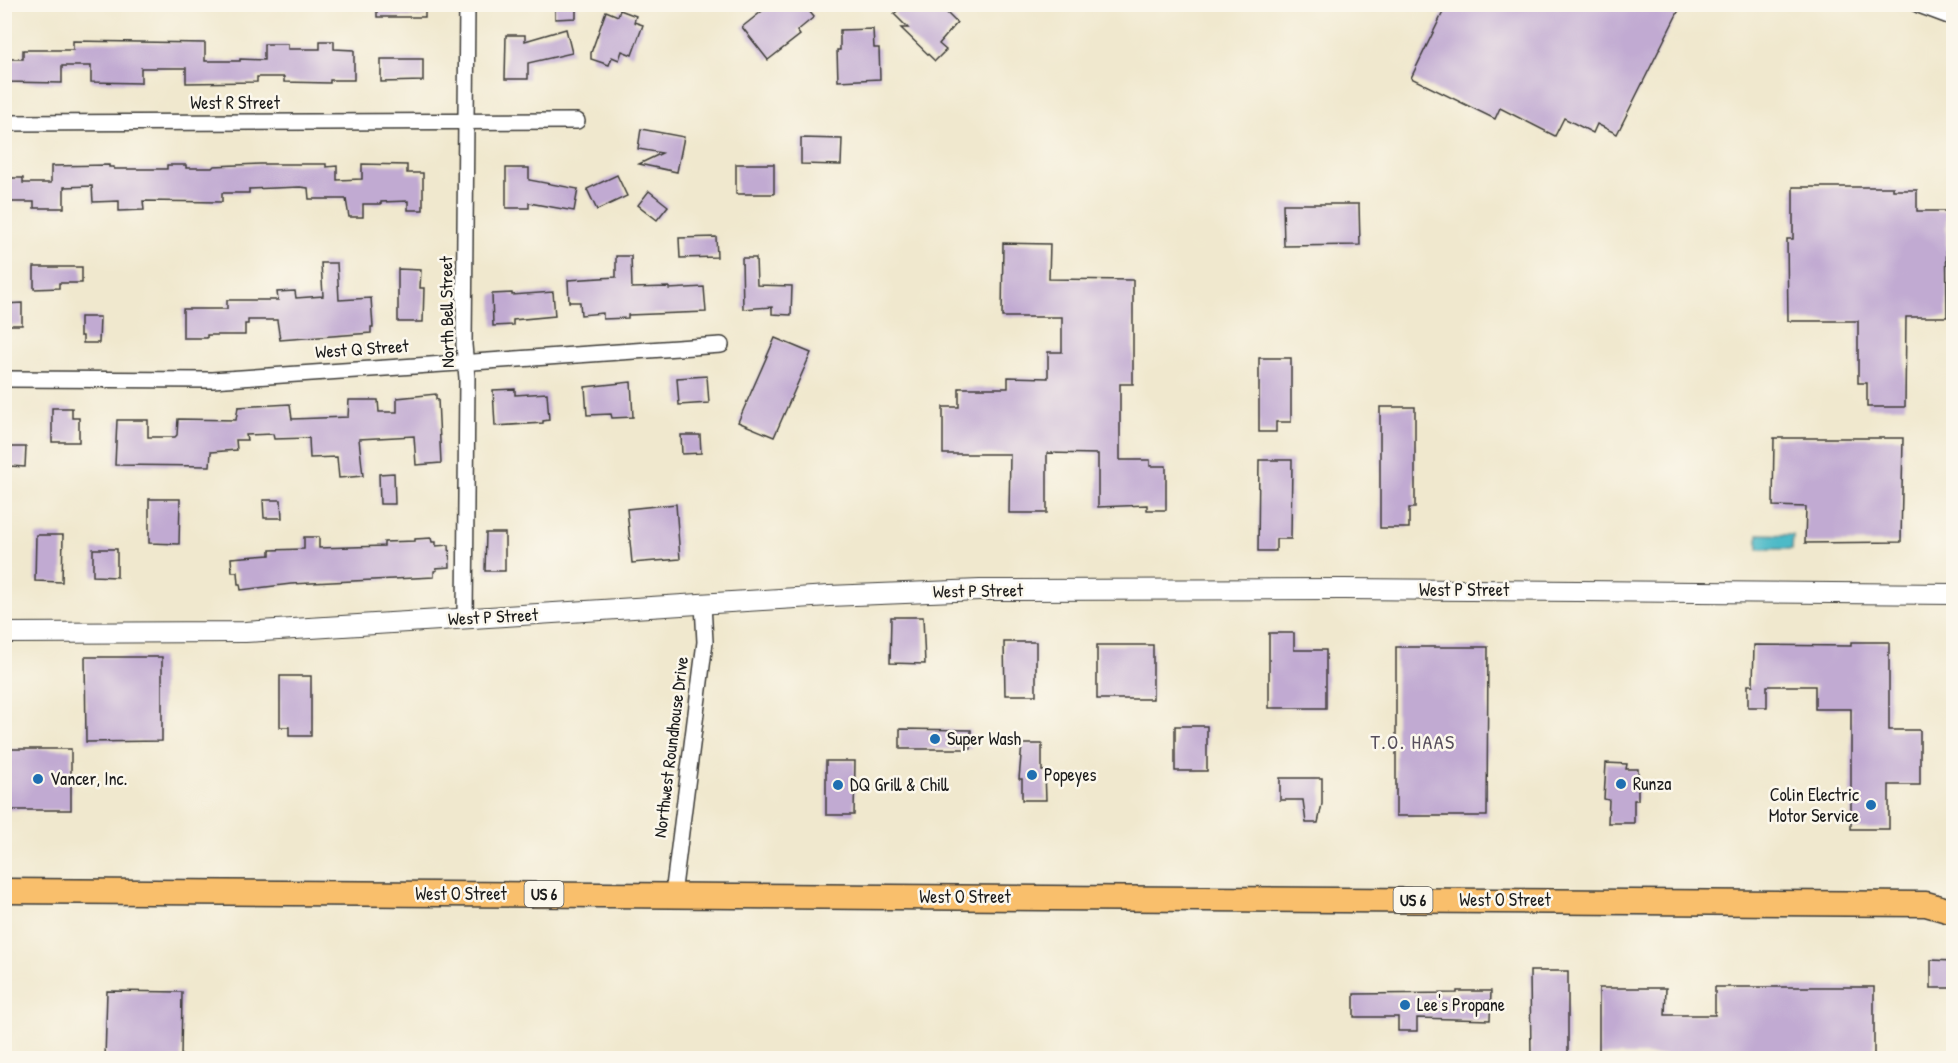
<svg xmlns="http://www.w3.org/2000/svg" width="1958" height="1063" font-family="'Patrick Hand',sans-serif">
  <rect width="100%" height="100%" fill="#fbf7ec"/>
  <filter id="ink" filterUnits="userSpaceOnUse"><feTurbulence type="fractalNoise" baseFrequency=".0167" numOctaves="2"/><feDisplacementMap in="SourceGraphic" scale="12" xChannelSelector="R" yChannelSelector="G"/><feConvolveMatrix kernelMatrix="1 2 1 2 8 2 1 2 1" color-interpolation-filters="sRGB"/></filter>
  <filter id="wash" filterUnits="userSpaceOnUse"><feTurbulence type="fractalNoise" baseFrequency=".008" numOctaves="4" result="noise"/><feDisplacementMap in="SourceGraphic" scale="24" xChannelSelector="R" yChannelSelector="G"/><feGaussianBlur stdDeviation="1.35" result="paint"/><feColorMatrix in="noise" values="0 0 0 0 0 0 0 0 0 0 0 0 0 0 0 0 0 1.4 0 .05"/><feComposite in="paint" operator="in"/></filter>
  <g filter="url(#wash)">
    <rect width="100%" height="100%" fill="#f0e8ce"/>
    <path fill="#4dbac7" stroke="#346b72" stroke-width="1.5" d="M1758,534l35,1 -1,14h-34z"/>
    <g id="blocks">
      <g fill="#c1aad2">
        <rect x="377" y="4" width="48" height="13"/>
        <path d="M555,4h21v14l-21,1z"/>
        <path d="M771,4h32l11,13 -17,14 3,4 -32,25 -26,-33z"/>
        <path d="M904,4h34l19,19 -18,21 7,6 -11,11 -34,-33h7l-14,-14z"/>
        <path d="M1447,4h235l-65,130 -20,-10 -4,9 -29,-15 -9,18 -55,-28 -5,11 -84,-41z"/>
        <path d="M620,10l16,6 -2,6 9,3 -11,30 -10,-4 -3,9 -7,-3 -3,8 -18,-6v-6l15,-42 12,5z"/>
        <path d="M566,29l6,24 -44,10v16h-23l1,-44h19v6z"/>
        <path d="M873,29l1,19h5l1,31 -42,2 -1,-31h3v-20z"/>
        <path d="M73,41l132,2v18h35v-2l24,1v-16h24v5h32v-8h14v8l20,1v30h-24v3l-46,-1v-5h-27v5l-71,1v-15h-45v15l-50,-1v-16h-29v17l-58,-1v-23h19v-9h50z"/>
        <path d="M381,59h42v22l-42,1z"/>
        <path d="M641,129l43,8 -7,35 -38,-8 23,-11 -24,-4z"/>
        <path d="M801,138l41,1 -1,26 -40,-1z"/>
        <path d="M260,164h66v3l11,-1v14l25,-1v-15l45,1v8h16v37h-15v-9l-27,1v2h-18v13h-14l-3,-18h-37l-1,-11 -8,-1 -51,2v4h-27v9l-79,-1 1,9 -25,1v-10l-26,1 -1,-16 -28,1v21h-30v-6h-30v-24h19v5h28v-17l58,-1v2h5v2h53v-4h19v3h26l2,-2z"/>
        <rect x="736" y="164" width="38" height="30"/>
        <path d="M506,168h23v12l49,9 -4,22 -45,-8v5h-23z"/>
        <path d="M617,175l10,21 -30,14 -10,-21z"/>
        <path d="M1793,187h100v3h24v21h29l1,106h-41l-1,90h-38v-24h-9v-62h-70l-1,-82h6z"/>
        <path d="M649,191l19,15 -11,14 -19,-15z"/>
        <path d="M1283,204h76l1,41 -76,1z"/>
        <path d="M716,237l1,20 -37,1 -1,-20z"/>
        <path d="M1003,243l47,1 -1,35 84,1v104h-13v76h30v6h16v44h-19v-5l-49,2v-53l-51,-1v60h-38l1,-59h-67v-47h16v-19h49v-11l40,1v-26h14v-35h-60z"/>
        <path d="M616,256h15l1,32 37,-1v2l35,-2 2,25 -78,3v3l-25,1v-6l-22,2 -1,-13h-11l-1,-22 48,-3z"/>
        <path d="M742,258h14l1,27 35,1 -1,29 -19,-1v-7l-29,2z"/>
        <path d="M321,263h16l2,37 32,-2 2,29h-2v6l-91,7 -3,-20h-29v4h-3v11h-38v3h-24v-29h44v-9h51l-1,-8 18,-1 1,7 27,-2z"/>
        <path d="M34,267h48v16h-23v5l-25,1z"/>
        <path d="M398,269l23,1 -1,18h4l-1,34h-25z"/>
        <path d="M553,292l2,24 -42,4v5l-20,1 -1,-32 20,-1v2z"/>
        <path d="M22,303v22h-18v-21z"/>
        <path d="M80,317h20l-1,26h-16v-7h-3z"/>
        <path d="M775,338l36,15 -37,84 -36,-15z"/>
        <path d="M1259,358h32v64h-15v10h-17z"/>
        <path d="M707,376l2,27 -30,2 -2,-27z"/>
        <path d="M631,382l2,35 -21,1 -1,-4 -24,1 -2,-28z"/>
        <path d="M515,389v6l32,-2 2,27 -6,1v2l-48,3 -2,-36z"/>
        <path d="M436,394v5h2l3,64 -25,2 -2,-29 -55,3 4,37 -24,2 -2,-21 -27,1 -1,-20 -35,1 -1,-5 -27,1 1,5h-11l1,10 -26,2 -1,14 -95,-1 2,-45h31v17h27l2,-2 1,-16 58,1 2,-13 52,-3 2,15 56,-2 1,-17h29l1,12h18v-14z"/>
        <path d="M1380,407h35v101h-6v20h-29z"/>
        <path d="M52,408h20v10h7v24h-27z"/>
        <path d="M681,435h19l1,18 -19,1z"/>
        <path d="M1774,438h129l-2,104 -96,1 1,-36 -33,-1z"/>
        <path d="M11,447h15l-1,20 -15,-1z"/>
        <path d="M1259,460h33l-1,79h-15v12h-18z"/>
        <path d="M394,473l1,31h-15l-1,-30z"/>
        <path d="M149,499h31l-1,45 -30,-1z"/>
        <path d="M263,500h18l1,18h-18z"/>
        <path d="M676,504l4,55 -48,4 -5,-54z"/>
        <path d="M486,533h19v38h-20z"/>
        <path d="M36,535h27l-1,47 -27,-1z"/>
        <path d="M304,537h15v11l65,-2v-4l31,-1v-2l16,-1 1,4h4v4l13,-1 1,22 -14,1 1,2 -3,1v6l-143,7 -50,6 -1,-6h-2l-1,-12h-5l-1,-14 39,-3v-5l34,-1z"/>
        <path d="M93,549h24v28l-24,-1z"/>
        <path d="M891,617h32l2,47 -35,-1z"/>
        <path d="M1269,633h25v17h32v58h-57z"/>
        <path d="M1004,642h32v53h-31z"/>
        <path d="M1851,642h38v88h31v55h-31v44h-38v-120h-36v-23h-48v21h-19v-22h5l1,-40 97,1z"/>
        <rect x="1097" y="645" width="56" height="54"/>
        <path d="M1396,647h92l-1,169h-91z"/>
        <path d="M85,657h77v84l-76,1z"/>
        <path d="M280,676h31v60h-22v-9h-9z"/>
        <rect x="1175" y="726" width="32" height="45"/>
        <path d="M900,729l71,1v19h-71z"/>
        <path d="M1022,744h20v27h3l1,29h-24v-21h-3z"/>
        <rect x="4" y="749" width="67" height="61"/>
        <path d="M826,761h29l-1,54h-28z"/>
        <path d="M1606,763l21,1 -1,5h12v31h-4v23h-26l1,-23 -5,-1z"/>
        <path d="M1280,778h42v26l-4,19h-12l-3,-23h-23z"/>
        <path d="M1931,960l22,1v27h-22z"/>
        <path d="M1530,971h38v88h-37z"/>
        <path d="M1715,987h159v72h-209v-4h-66v-67h67l-1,27h50z"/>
        <path d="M107,991l75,1 -1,67h-76z"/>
        <path d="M1457,991h34l-1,29 -73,-2v13h-19v-14h-44v-23l103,-1z"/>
      </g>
    </g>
  </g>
  <g filter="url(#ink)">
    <use href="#blocks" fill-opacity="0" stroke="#3c3b37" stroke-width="1.5"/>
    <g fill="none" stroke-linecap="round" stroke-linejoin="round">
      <g stroke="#3c3b37" stroke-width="18">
        <g id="minor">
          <path d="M1919,5l35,13"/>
          <path d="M4,123l573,-2"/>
          <path d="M4,379l208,1 509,-35"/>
          <path d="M465,619l2,-241 -3,-33 3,-341"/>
          <path d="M673,895l32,-253 -2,-38"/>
        </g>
      </g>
      <g stroke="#3c3b37" stroke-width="22">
        <path id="tertiary" d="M4,633l241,-1 584,-36 151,-6 363,-1 611,5"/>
      </g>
      <g stroke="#3c3b37" stroke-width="27">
        <path id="primary" d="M4,891l1922,13 28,8"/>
      </g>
      <use href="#minor" stroke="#fff" stroke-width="15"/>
      <use href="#tertiary" stroke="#fff" stroke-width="20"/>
      <use href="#primary" stroke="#f9bf6c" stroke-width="24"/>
    </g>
  </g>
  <g fill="#1f6fb2" stroke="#fbf7ec" stroke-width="2">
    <circle cx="935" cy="739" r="6"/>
    <circle cx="1032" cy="775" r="6"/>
    <circle cx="38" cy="779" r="6"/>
    <circle cx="1621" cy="784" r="6"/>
    <circle cx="838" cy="785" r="6"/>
    <circle cx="1871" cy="805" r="6"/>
    <circle cx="1405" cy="1005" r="6"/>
  </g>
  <g text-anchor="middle" stroke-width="5" stroke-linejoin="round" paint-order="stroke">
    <g fill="#fbf7ec" stroke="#5f5e5a" stroke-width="1.5">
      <rect x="524.5" y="881" width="39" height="26" rx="4.5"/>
      <rect x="1393.5" y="887" width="39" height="26" rx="4.5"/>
    </g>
    <g font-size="16" font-weight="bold" fill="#1c1c1c">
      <text x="544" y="900">US 6</text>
      <text x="1413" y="906">US 6</text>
    </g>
    <g font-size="18" fill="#1c1c1c" stroke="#fbf7ec">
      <text x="235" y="109">West R Street</text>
      <text transform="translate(447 312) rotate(-91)" y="6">North Bell Street</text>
      <text transform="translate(362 349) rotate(-4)" y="6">West Q Street</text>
      <text x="1464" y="596">West P Street</text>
      <text transform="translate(978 591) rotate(-1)" y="6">West P Street</text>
      <text transform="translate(493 617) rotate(-3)" y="6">West P Street</text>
      <text transform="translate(671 747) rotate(-83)" y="6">Northwest Roundhouse Drive</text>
      <text x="461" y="900">West O Street</text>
      <text x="965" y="903">West O Street</text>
      <text x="1505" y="906">West O Street</text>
    </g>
    <g font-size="18" fill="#1c1c1c" stroke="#fbf7ec" text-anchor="start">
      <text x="947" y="745">Super Wash</text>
      <text x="1044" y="781">Popeyes</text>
      <text x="50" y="785">Vancer, Inc.</text>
      <text x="1633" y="790">Runza</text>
      <text x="850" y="791">DQ Grill &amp; Chill</text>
      <text x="1859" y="801" text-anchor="end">Colin Electric<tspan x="1859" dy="21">Motor Service</tspan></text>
      <text x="1417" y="1011">Lee's Propane</text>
    </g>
    <g font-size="20" letter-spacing="1.5" fill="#564e5c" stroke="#fbf7ec">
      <text x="1413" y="749">T.O. HAAS</text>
    </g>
  </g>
  <rect width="1958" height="1063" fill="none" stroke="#fbf7ec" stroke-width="24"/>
</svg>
